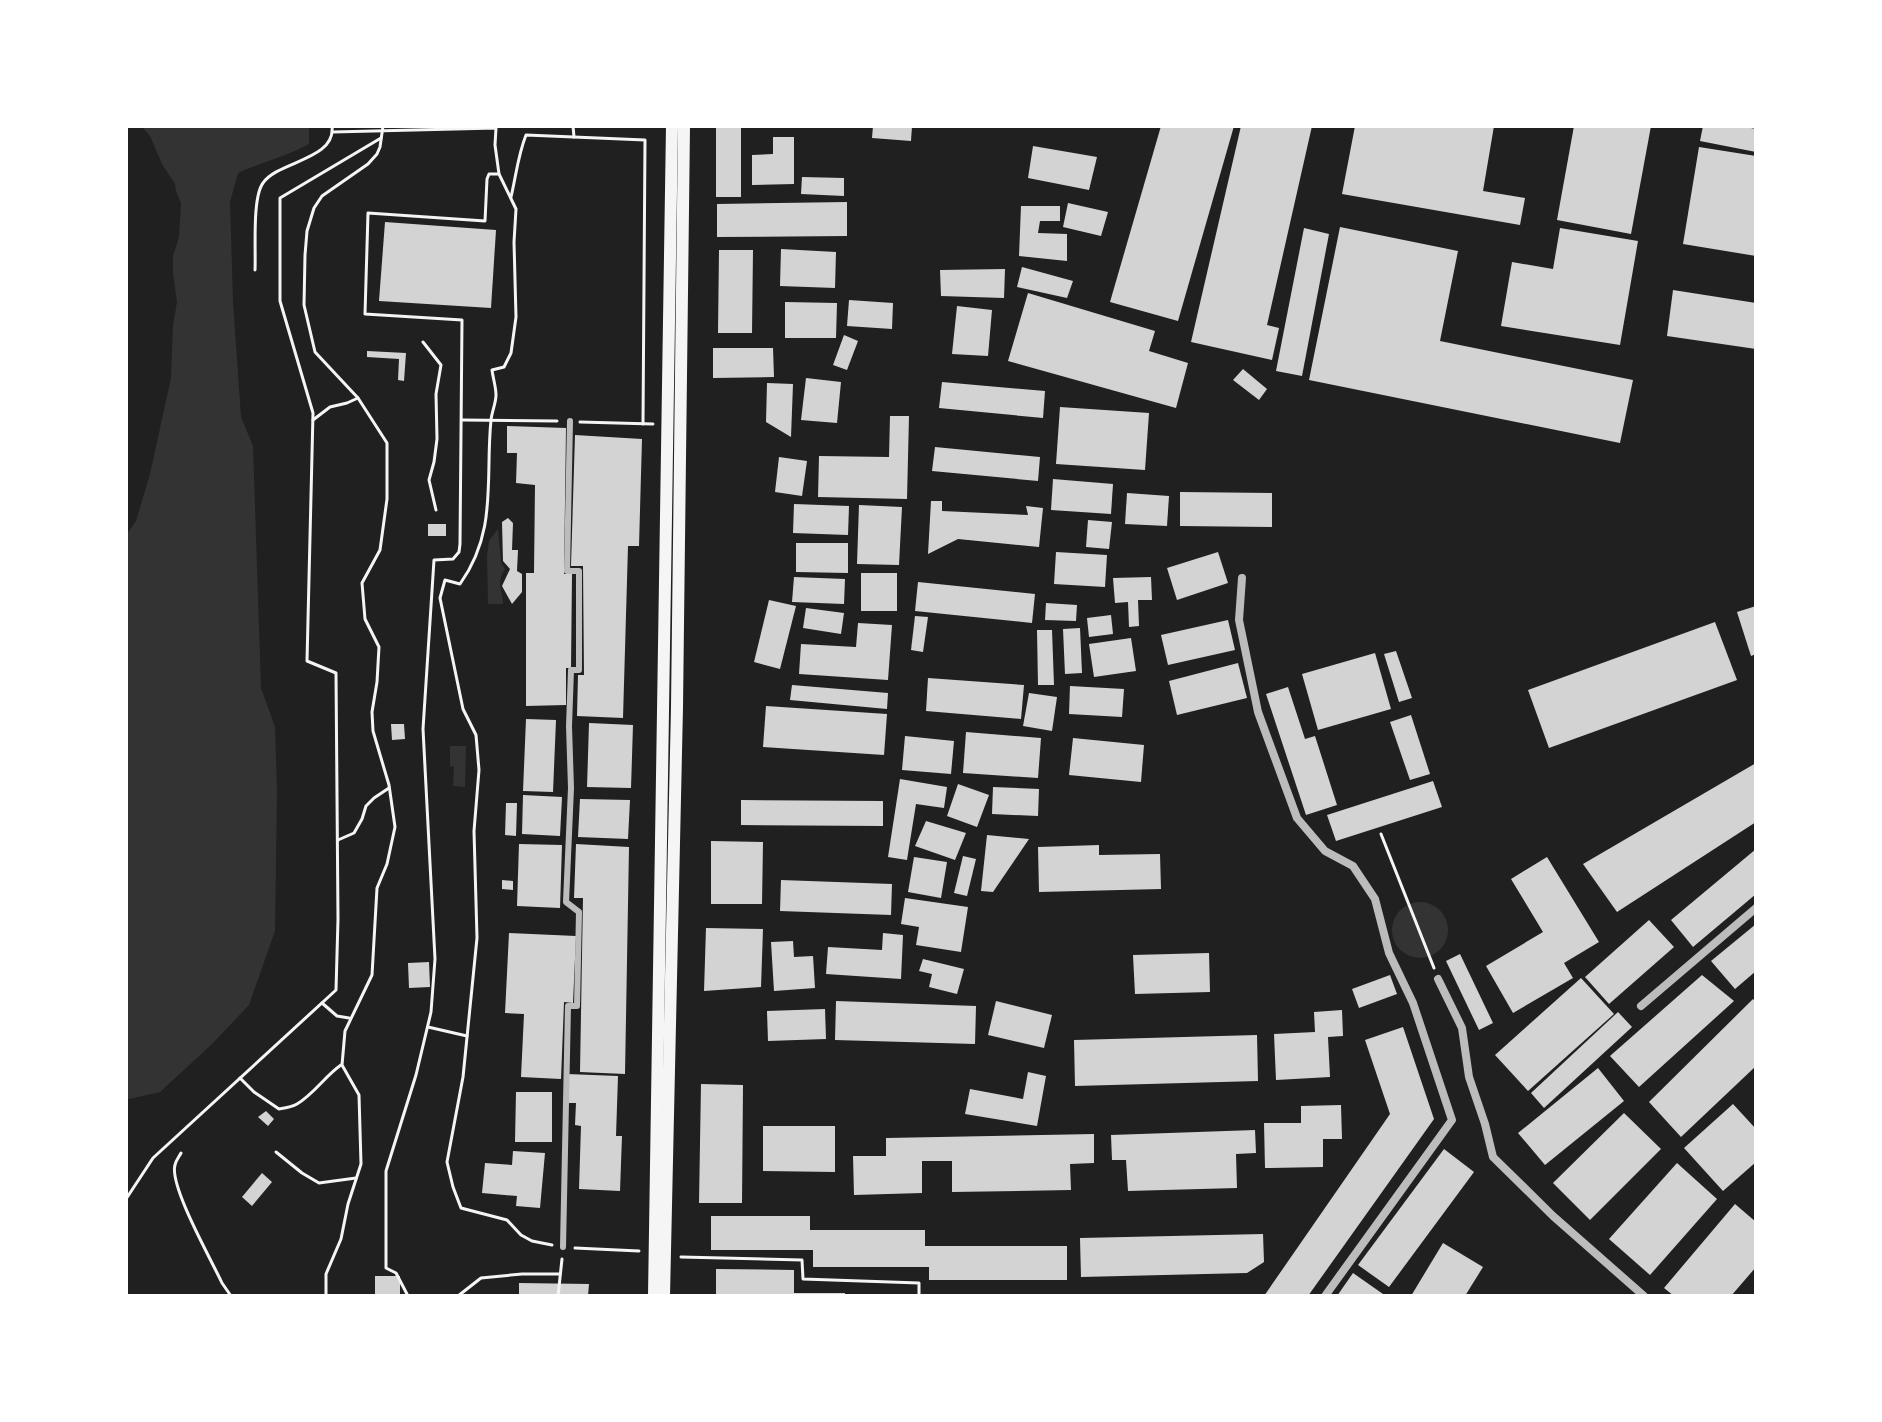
<svg xmlns="http://www.w3.org/2000/svg" width="1882" height="1422" font-family="Merriweather,serif">
  <rect width="100%" height="100%" fill="#111"/>
  <rect fill="#202020" x="126" y="126" width="1630" height="1170"/>
  <g fill="#333">
    <path d="M141,126h168v18c-23,13 -48,18 -71,29l-8,29 3,100 8,115 12,29 8,242 14,39 2,63 -2,141 -26,74 -37,39 -52,48 -31,7 -3,-1v-563l10,-14 14,-47 21,-96 2,-53 4,-23 -4,-29v-17l6,-19 2,-34 -5,-12 -1,-7 -13,-20 -12,-28z"/>
    <path d="M498,529l3,33 4,7c-10,15 -2,21 -2,35h-15l-1,-48 2,-15z"/>
    <path d="M450,746h16l-1,41 -12,-1 1,-19 -4,-1z"/>
    <circle cx="1420" cy="930" r="28"/>
  </g>
  <g fill="#d3d3d3">
    <rect x="716" y="126" width="25" height="71"/>
    <path d="M873,126h39l-1,15 -39,-3z"/>
    <path d="M1161,126h73l-56,195 -68,-19z"/>
    <path d="M1241,126h71l-45,199 12,3 -7,32 -81,-18z"/>
    <path d="M1355,126h139l-11,65 42,7 -5,27 -178,-31z"/>
    <path d="M1574,126h77l-20,108 -74,-14z"/>
    <path d="M1703,126h38l15,3v23l-56,-11z"/>
    <path d="M773,137h21v47l-42,1v-30l21,-1z"/>
    <path d="M1033,146l64,11 -8,33 -61,-12z"/>
    <path d="M1699,147l57,9v100l-73,-12z"/>
    <path d="M802,177l42,1v18l-43,-2z"/>
    <path d="M847,202v34l-130,1v-33z"/>
    <path d="M1068,203l40,9 -7,24 -38,-9z"/>
    <path d="M1021,206h39v15h-20l-2,12 29,1v27l-48,-5z"/>
    <path d="M385,222l111,8 -5,78 -112,-7z"/>
    <path d="M1340,227l118,24 -18,90 193,39 -13,63 -311,-63z"/>
    <path d="M1304,228l25,6 -27,142 -26,-5z"/>
    <path d="M1560,228l78,13 -18,104 -119,-19 11,-64 41,7z"/>
    <path d="M781,249l55,3 -1,36 -55,-2z"/>
    <path d="M719,250h34l-1,83h-34z"/>
    <path d="M1022,267l51,14 -6,17 -50,-11z"/>
    <path d="M1005,269l-1,29 -63,-2 -1,-26z"/>
    <path d="M1673,290l83,13v46l-89,-13z"/>
    <path d="M1028,293l127,38 -6,20 39,12 -12,45 -168,-47z"/>
    <path d="M849,300l44,3 -1,26 -45,-3z"/>
    <path d="M785,302l52,1 -1,35h-51z"/>
    <path d="M957,306l35,4 -4,46 -36,-2z"/>
    <path d="M844,335l14,6 -11,29 -14,-5z"/>
    <path d="M713,348h60l1,29 -61,1z"/>
    <path d="M367,351l39,2 -2,28 -6,-1 1,-21 -32,-2z"/>
    <path d="M1243,369l24,20 -8,11 -26,-20z"/>
    <path d="M806,378l35,4 -4,41 -36,-3z"/>
    <path d="M942,382l103,9 -2,27 -104,-10z"/>
    <path d="M767,383l26,1 -2,53 -25,-15z"/>
    <path d="M1060,407l89,6 -4,57 -89,-6z"/>
    <path d="M890,416h19l-2,83 -89,-2 1,-41 70,1z"/>
    <path d="M507,426l59,2 -2,146h8l-1,94h-5v37l-40,1v-133h8l1,-88 -19,-2 1,-30h-10z"/>
    <path d="M575,435l67,4 -3,107h-11l-5,172 -46,-2 1,-41h6l-1,-109h-12z"/>
    <path d="M935,447l105,10 -2,24 -106,-10z"/>
    <path d="M779,457l28,4 -5,35 -27,-4z"/>
    <path d="M1053,479l60,5 -2,30 -60,-4z"/>
    <path d="M1180,492l92,1v34l-92,-1z"/>
    <path d="M1127,493l42,3 -2,30 -42,-2z"/>
    <path d="M931,501h11v10l86,4 -2,-9 17,2 -4,39 -81,-8 -30,15z"/>
    <path d="M794,504l55,2 -1,29 -55,-2z"/>
    <path d="M859,505l43,2 -3,58 -42,-1z"/>
    <path d="M508,518l5,5 -1,27h6l-1,21 5,3v18l-10,12 -10,-18 8,-17 -7,-8 -1,-39z"/>
    <path d="M1088,520l24,2 -3,27 -23,-2z"/>
    <rect x="428" y="524" width="18" height="12"/>
    <path d="M796,543h52v30l-52,-1z"/>
    <path d="M1056,552l51,3 -2,32 -51,-3z"/>
    <path d="M1218,552l10,31 -51,17 -10,-32z"/>
    <rect x="861" y="573" width="36" height="38"/>
    <path d="M794,577l51,2 -1,25 -52,-2z"/>
    <path d="M1151,577l1,23h-14l1,26 -10,1 -1,-25 -13,1 -2,-25z"/>
    <path d="M918,582l117,12 -3,29 -117,-12z"/>
    <path d="M769,600l27,6 -16,63 -26,-7z"/>
    <path d="M1046,603l31,2 -1,16 -31,-1z"/>
    <path d="M1756,606v48l-5,2 -14,-44z"/>
    <path d="M806,608l38,5 -3,21 -38,-6z"/>
    <path d="M1111,615l2,19 -24,3 -2,-19z"/>
    <path d="M915,616l13,1 -5,35 -12,-2z"/>
    <path d="M1228,620l7,30 -67,15 -7,-30z"/>
    <path d="M1715,622l22,58 -188,68 -21,-58z"/>
    <path d="M858,623l34,2 -4,55 -89,-6 2,-30 55,3z"/>
    <path d="M1080,628l2,45 -17,1 -2,-45z"/>
    <path d="M1037,630h15l2,55h-16z"/>
    <path d="M1131,638l5,33 -42,6 -5,-33z"/>
    <path d="M1396,651l16,47 -13,4 -15,-48z"/>
    <path d="M1375,653l16,56 -73,21 -16,-56z"/>
    <path d="M1238,663l9,35 -70,17 -8,-34z"/>
    <path d="M928,678l96,7 -3,34 -95,-8z"/>
    <path d="M792,685l96,8 -1,16 -97,-9z"/>
    <path d="M1070,686l54,3 -2,28 -53,-3z"/>
    <path d="M1288,687l17,52 10,-3 22,69 -31,10 -40,-121z"/>
    <path d="M1029,693l28,4 -5,34 -29,-5z"/>
    <path d="M766,706l121,8 -3,41 -121,-8z"/>
    <path d="M1411,715l19,59 -20,6 -20,-58z"/>
    <path d="M526,719l30,1 -3,72 -30,-1z"/>
    <path d="M589,723l44,2 -2,63 -44,-1z"/>
    <path d="M391,724h13l1,15 -13,1z"/>
    <path d="M966,732l75,6 -3,40 -75,-5z"/>
    <path d="M905,736l49,5 -3,33 -49,-4z"/>
    <path d="M1073,738l71,7 -3,37 -72,-7z"/>
    <path d="M1756,763v59l-139,90 -34,-48z"/>
    <path d="M900,779l47,8 -3,21 -28,-4 -9,56 -19,-3z"/>
    <path d="M1433,781l9,26 -106,34 -9,-26z"/>
    <path d="M958,784l31,11 -12,32 -30,-11z"/>
    <path d="M993,787l46,2 -1,27 -46,-2z"/>
    <path d="M523,795l39,2 -2,39 -38,-2z"/>
    <path d="M580,799l50,1 -2,39 -50,-2z"/>
    <path d="M741,800l142,1v25l-142,-1z"/>
    <path d="M506,803h11l-1,33 -11,-1z"/>
    <path d="M926,821l40,12 -11,27 -40,-14z"/>
    <path d="M987,835l42,4 -36,53 -12,-1z"/>
    <path d="M711,841l52,1 -1,62h-51z"/>
    <path d="M519,844l43,1 -2,63 -43,-2z"/>
    <path d="M576,844l53,3 -4,227 -45,-2 3,-174h-9z"/>
    <path d="M1099,845v10l61,-1 1,35 -122,3 -1,-45z"/>
    <path d="M1756,849v45l-63,53 -22,-27z"/>
    <path d="M963,856l13,3 -9,37 -13,-3z"/>
    <path d="M914,857l33,5 -6,36 -33,-6z"/>
    <path d="M1547,857l52,85 -35,21 9,15 -60,35 -27,-47 57,-34 -32,-53z"/>
    <path d="M502,880l11,1v9l-11,-1z"/>
    <path d="M781,880l111,4 -1,31 -111,-4z"/>
    <path d="M905,898l63,9 -7,45 -45,-7 3,-18 -18,-3z"/>
    <path d="M1649,920l25,27 -65,57 -24,-27z"/>
    <path d="M1756,924v47l-21,18 -24,-28z"/>
    <path d="M706,928l57,1 -2,58 -57,4z"/>
    <path d="M509,933l67,3 -3,67 -9,-1 -3,77 -40,-2 3,-63 -19,-1z"/>
    <path d="M883,933l20,2 -2,44 -75,-5 2,-27 54,3z"/>
    <path d="M793,941l1,16 19,-1 2,32 -41,3 -3,-49z"/>
    <path d="M1209,953l1,39 -75,2 -2,-39z"/>
    <path d="M1460,954l33,69 -14,7 -33,-69z"/>
    <path d="M923,959l41,10 -7,25 -28,-7 3,-13 -13,-3z"/>
    <path d="M429,962l1,25 -21,1 -1,-25z"/>
    <path d="M1390,975l7,19 -38,14 -7,-19z"/>
    <path d="M1702,975l32,26 -95,86 -29,-31z"/>
    <path d="M1581,978l33,36 -86,77 -33,-36z"/>
    <path d="M1753,999l3,3v64l-75,71 -32,-35z"/>
    <path d="M836,1001l140,5 -1,38 -140,-4z"/>
    <path d="M996,1001l56,14 -8,33 -56,-13z"/>
    <path d="M825,1009l1,30 -58,2 -1,-30z"/>
    <path d="M1342,1010l1,26 -15,1 2,40 -54,3 -2,-46 41,-2 -1,-20z"/>
    <path d="M1618,1012l14,15 -88,81 -13,-15z"/>
    <path d="M1403,1027l31,92 -126,177h-44l126,-182 -25,-74z"/>
    <path d="M1257,1035l1,46 -183,5 -1,-46z"/>
    <path d="M1598,1068l26,33 -79,64 -27,-32z"/>
    <path d="M1028,1072l18,4 -9,50 -72,-12 5,-25 53,10z"/>
    <path d="M567,1074l51,2 -2,60h6l-2,55 -41,-2 2,-63 -6,-1 1,-22h-10z"/>
    <path d="M701,1084l42,1 -1,118h-43z"/>
    <path d="M516,1092h36v50h-37z"/>
    <path d="M1733,1104l23,25v33l-33,29 -39,-43z"/>
    <path d="M1341,1105l1,34h-19v28l-58,1 -1,-45h37v-17z"/>
    <path d="M266,1111l8,8 -6,7 -10,-9z"/>
    <path d="M1624,1113l37,36 -71,71 -37,-37z"/>
    <path d="M763,1126h72v46l-72,-1z"/>
    <path d="M1255,1130l1,23 -20,1 1,34 -109,3 -2,-31h-14l-1,-25z"/>
    <path d="M1094,1134v29l-24,1 1,26 -119,2v-31h-30v32l-68,2 -1,-39h33v-18z"/>
    <path d="M1444,1149l30,23 -85,115 -31,-22z"/>
    <path d="M513,1151l32,2 -5,55 -24,-2 1,-10 -35,-3 3,-30 27,2z"/>
    <path d="M1677,1163l40,36 -67,76 -41,-36z"/>
    <path d="M262,1173l10,9 -20,24 -10,-9z"/>
    <path d="M1735,1204l21,18v45l-25,29h-57l-10,-8z"/>
    <path d="M711,1216h99v14h115v16h142v34h-138v-13h-116v-17h-102z"/>
    <path d="M1263,1234l1,28 -17,11 -166,4 -1,-39z"/>
    <path d="M1443,1243l40,24 -18,29h-54z"/>
    <path d="M716,1269l78,1v23h51v3h-129z"/>
    <path d="M1353,1273l30,21 -1,2h-45z"/>
    <rect x="375" y="1276" width="25" height="20"/>
    <path d="M519,1283l70,1 -1,12h-69z"/>
  </g>
  <g fill="none" stroke-linecap="round" stroke-linejoin="round">
    <g stroke="#f5f5f5" stroke-width="3">
      <path d="M573,126l1,11"/>
      <path d="M333,132l163,-4 -1,17 4,29 17,35 -2,33 2,75 -5,36 -7,14 -12,3c1,8 4,17 4,25 0,8 -4,16 -5,25 -6,59 7,111 -31,164l-15,-4 -5,18 23,111 13,26 3,35 -5,61 3,107 -14,139 -16,85 6,25 8,21 46,12 14,15 11,6 20,4"/>
      <path d="M511,197c5,-21 7,-42 15,-62l119,5 -2,284"/>
      <path d="M255,270c1,-20 -3,-72 8,-87 15,-22 73,-23 69,-57"/>
      <path d="M423,342l18,23 -5,29 1,45 -3,23 -5,18 7,30"/>
      <path d="M313,420l17,-13 17,-4 11,-5"/>
      <path d="M462,420l95,1"/>
      <path d="M580,422l73,2"/>
      <path d="M1381,834l53,134"/>
      <path d="M338,840l16,-7 8,-14 4,-13 8,-8 15,-10"/>
      <path d="M322,1003l15,13 12,2"/>
      <path d="M428,1027l39,9"/>
      <path d="M240,1078l14,14 25,17c6,-1 13,-2 18,-5 17,-10 28,-28 44,-39"/>
      <path d="M276,1152l26,21 17,10 37,-5"/>
      <path d="M181,1153c-2,4 -5,7 -6,12 -6,21 37,96 47,118l9,13"/>
      <path d="M126,1199l27,-41 183,-168 2,-71 -2,-246 -29,-12 6,-248 -33,-112v-103l101,-60"/>
      <path d="M575,1248l64,3"/>
      <path d="M681,1257l121,3 1,19 116,4v13"/>
      <path d="M326,1296v-22l15,-35 7,-35 13,-40 -2,-69 -17,-30 3,-34 27,-56 5,-87 10,-24 8,-37 -6,-42 -16,-54 -1,-19 5,-30 2,-35 -14,-28 -3,-36 18,-33 7,-51v-56l-29,-45 -43,-46 -11,-47 1,-50 2,-24 7,-23 8,-12 46,-32 9,-10 3,-7 3,-21"/>
      <path d="M408,1296l-12,-23 -10,-5v-97l30,-96 15,-63 4,-53 -12,-230 11,-169 19,-1 6,-7 1,-8 2,-224 -97,-6 3,-101 117,8 2,-42 2,-5h10"/>
      <path d="M458,1296l23,-18 41,-4h38"/>
      <path d="M558,1296l4,-37"/>
    </g>
    <path stroke="#bcbcbc" stroke-width="6" d="M563,1247l5,-241h9l2,-94 -13,-10 5,-114 -2,-62 2,-56h8v-99h-12l3,-150"/>
    <g stroke="#bcbcbc" stroke-width="8">
      <path d="M1242,578l-3,42 19,92 39,106 28,33 28,15 22,33 14,54 24,50 39,117 -127,176"/>
      <path d="M1438,979l24,49 7,49 16,47 8,33 60,59 91,80"/>
      <path d="M1641,1006l115,-98"/>
    </g>
    <g stroke="#f5f5f5" stroke-width="12">
      <path d="M654,1296l18,-1170"/>
      <path d="M664,1296l13,-589 7,-581"/>
    </g>
  </g>
  <rect width="1882" height="1422" fill="none" stroke="#ffffff" stroke-width="256"/>
</svg>
